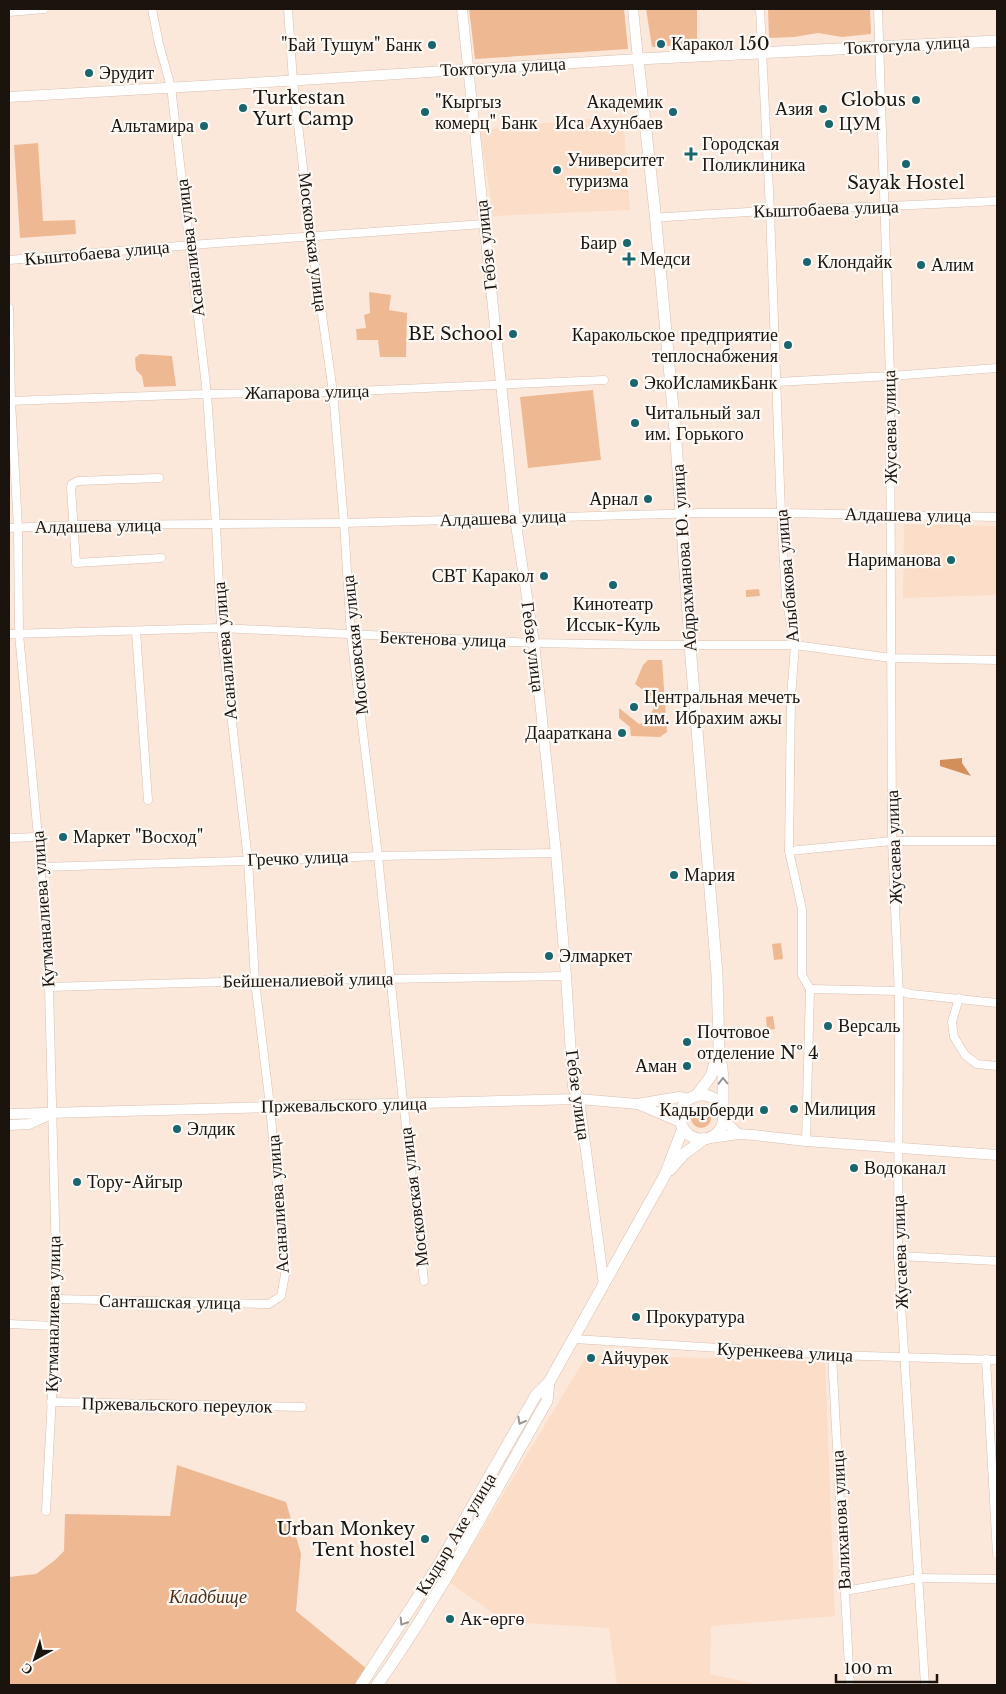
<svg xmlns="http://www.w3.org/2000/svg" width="1006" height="1694" font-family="'Libre Baskerville',serif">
  <rect width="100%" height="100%" fill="#fce8db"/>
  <g fill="#fcddc7">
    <path d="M623,116l7,94 -137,6 -13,-87z"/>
    <path d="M904,524l93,2v69l-94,3z"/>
    <path d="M587,1355l238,6 10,255 -124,10 -1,48 51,11h-144l-8,-57 -103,-6 -56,-39z"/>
  </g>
  <g fill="#eeb992">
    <path d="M469,9h155l4,40 -153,10z"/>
    <path d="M646,9h51v35l-45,3z"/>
    <path d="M768,9h102l1,25 -29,3 -24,-4 -24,4 -25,1z"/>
    <path d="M38,143l5,78 32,-1 1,14 -56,4 -6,-93z"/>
    <path d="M369,292l22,3 -2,15 18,3 -1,44h-26l-2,-17h-21l-1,-11 10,-1 -2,-13 6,-2z"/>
    <path d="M140,354l32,2 4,30 -32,1 -2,-11 -6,-6 -1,-12z"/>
    <path d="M593,390l8,70 -73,8 -8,-71z"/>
    <path d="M759,589l1,7 -14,1v-7z"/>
    <path d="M648,660h14l5,72 -7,5 -29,-1 -1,-9 -11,-9v-10l20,16 4,-1 10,-13 2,-11 -20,-15 8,-19z"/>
    <path d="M781,943l2,16 -9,1 -2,-16z"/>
    <path d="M773,1016l2,13 -8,1 -1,-13z"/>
    <circle cx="701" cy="1118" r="10"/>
    <path d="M177,1465l109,37 15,52 -5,57 71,58 -11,16h-347v-108l27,-3 18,-13 10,-10 1,-37 105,2z"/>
  </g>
  <path fill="#d48e59" d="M962,758v5l9,13 -31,-10v-6z"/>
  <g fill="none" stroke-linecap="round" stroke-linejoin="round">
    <g stroke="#d7bfaf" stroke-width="9">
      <g id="minor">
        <path d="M288,9l5,72 18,156 22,155 11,131 7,112 27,221 24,236 22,189"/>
        <path d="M760,9l10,202 11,302 5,85 9,47 -4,52 -2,154 13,58v66l8,14 -4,152"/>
        <path d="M878,9l12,367 2,465 7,155 -1,260 27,429"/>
        <path d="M9,12l35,-3"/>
        <path d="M655,218c114,-9 228,-11 342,-17"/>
        <path d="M9,260l182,-15 293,-21"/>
        <path d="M9,308l2,93 7,127 1,106 21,224 9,129 8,312 -11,212"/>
        <path d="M776,382l114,-6 107,-8"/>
        <path d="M9,401l198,-7 126,-2 271,-12"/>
        <path d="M159,478l-81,3 -6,3 -1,4 5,75 85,-5"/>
        <path d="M9,528l65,-3 270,-2 358,-10h79l216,4"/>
        <path d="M136,631l12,169"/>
        <path d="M9,634l212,-6 313,15 111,2h150l96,13 106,2"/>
        <path d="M9,838l29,-1"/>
        <path d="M789,851l103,-10h105"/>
        <path d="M41,867l269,-8 68,-3 178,-3"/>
        <path d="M49,987l206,-6 311,-5"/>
        <path d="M810,989l89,2 12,3 86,9"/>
        <path d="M959,998l-7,24 2,15 11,18 12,9 20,2"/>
        <path d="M898,1256l99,5"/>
        <path d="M57,1299l212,5 12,-8 4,-21 -15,-169 -15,-125 -7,-121 -27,-232 -5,-104 -9,-130 -36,-307 -12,-43 -7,-35"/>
        <path d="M9,1324l46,2"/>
        <path d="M574,1339l258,16 165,5"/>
        <path d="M832,1355l18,330"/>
        <path d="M986,1359l11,195"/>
        <path d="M51,1402l251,5"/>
        <path d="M845,1591l74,-13 78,1"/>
      </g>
    </g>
    <g stroke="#d7bfaf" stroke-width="11">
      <g id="major">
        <path d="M462,9l53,509 19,125 22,210 10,123 7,111 6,12 25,186"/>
        <path d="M9,97l293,-17 336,-21 -5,-50"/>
        <path d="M638,1104l42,18"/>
        <path d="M9,1114l570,-15 58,5 42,-7 11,2"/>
        <path d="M723,1119l15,15"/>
        <path d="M9,1125l20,-1 20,-9"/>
        <path d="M710,1138l28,-4 15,1 53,6 191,14"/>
      </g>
    </g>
    <g stroke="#d7bfaf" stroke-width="12">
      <g id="highway">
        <circle cx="702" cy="1117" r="22"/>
        <path d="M696,1096l15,-20 7,-24"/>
        <path d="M723,1114v-37l-4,-29 -2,-73 -26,-318 -15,-215 -21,-230 -17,-153 359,-18"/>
        <path d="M670,1170l14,-16 20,-15"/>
        <path d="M361,1685l77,-119 98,-171 13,-13 116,-207 18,-47"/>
        <path d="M377,1685c64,-90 115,-189 170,-284l2,-19"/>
      </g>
    </g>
    <use href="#minor" stroke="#fff" stroke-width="8"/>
    <use href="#major" stroke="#fff" stroke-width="10"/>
    <use href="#highway" stroke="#fff" stroke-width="11"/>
  </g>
  <defs><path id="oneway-chevron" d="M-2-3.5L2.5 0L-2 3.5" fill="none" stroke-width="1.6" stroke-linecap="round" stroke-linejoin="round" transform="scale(1.25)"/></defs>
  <g stroke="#989592">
    <use href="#oneway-chevron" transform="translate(723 1081) rotate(-92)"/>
    <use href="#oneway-chevron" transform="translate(521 1421) rotate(119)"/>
    <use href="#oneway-chevron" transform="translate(403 1622) rotate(122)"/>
  </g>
  <g fill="#1a666f" stroke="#fef9f5" stroke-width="2">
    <circle cx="661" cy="44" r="5"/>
    <circle cx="432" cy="45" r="5"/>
    <circle cx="89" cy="73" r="5"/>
    <circle cx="916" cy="100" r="5"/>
    <circle cx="243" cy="108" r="5"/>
    <circle cx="823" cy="109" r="5"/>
    <circle cx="425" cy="112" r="5"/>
    <circle cx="673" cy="112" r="5"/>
    <circle cx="829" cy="124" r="5"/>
    <circle cx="204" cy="126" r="5"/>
    <path d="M688.5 146.5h5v5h5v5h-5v5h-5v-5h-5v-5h5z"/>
    <circle cx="906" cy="164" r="5"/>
    <circle cx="557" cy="170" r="5"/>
    <circle cx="627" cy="243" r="5"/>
    <path d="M626.5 251.5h5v5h5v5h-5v5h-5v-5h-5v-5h5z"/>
    <circle cx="807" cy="262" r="5"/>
    <circle cx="921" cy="265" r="5"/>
    <circle cx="513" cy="334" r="5"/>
    <circle cx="788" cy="345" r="5"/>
    <circle cx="634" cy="383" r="5"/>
    <circle cx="635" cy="423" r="5"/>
    <circle cx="648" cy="499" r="5"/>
    <circle cx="951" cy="560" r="5"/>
    <circle cx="544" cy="576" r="5"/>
    <circle cx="613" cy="585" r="5"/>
    <circle cx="634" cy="707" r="5"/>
    <circle cx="622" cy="733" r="5"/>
    <circle cx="63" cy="837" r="5"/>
    <circle cx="674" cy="875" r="5"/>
    <circle cx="549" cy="956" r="5"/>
    <circle cx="828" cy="1026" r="5"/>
    <circle cx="687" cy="1042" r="5"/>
    <circle cx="687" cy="1066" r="5"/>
    <circle cx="794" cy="1109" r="5"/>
    <circle cx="764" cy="1110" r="5"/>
    <circle cx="177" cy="1129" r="5"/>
    <circle cx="854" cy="1168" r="5"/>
    <circle cx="77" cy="1182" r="5"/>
    <circle cx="636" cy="1317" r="5"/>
    <circle cx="591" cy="1358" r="5"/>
    <circle cx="425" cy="1539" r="5"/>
    <circle cx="450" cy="1619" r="5"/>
  </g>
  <g text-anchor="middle" stroke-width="4.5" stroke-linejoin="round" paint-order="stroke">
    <g font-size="18" fill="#1b130d" stroke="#fef9f5" text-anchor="start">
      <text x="671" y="50">Каракол 150</text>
      <text x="422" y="51" text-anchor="end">"Бай Тушум" Банк</text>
      <text x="99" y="79">Эрудит</text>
      <text x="253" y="104">Turkestan<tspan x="253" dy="21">Yurt Camp</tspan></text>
      <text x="906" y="106" text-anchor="end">Globus</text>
      <text x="435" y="108">"Кыргыз<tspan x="435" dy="21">комерц" Банк</tspan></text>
      <text x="663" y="108" text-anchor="end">Академик<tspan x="663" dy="21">Иса Ахунбаев</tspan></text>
      <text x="813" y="115" text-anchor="end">Азия</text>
      <text x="839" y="130">ЦУМ</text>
      <text x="194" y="132" text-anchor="end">Альтамира</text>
      <text x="702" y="150">Городская<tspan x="702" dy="21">Поликлиника</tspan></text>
      <text x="567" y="166">Университет<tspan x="567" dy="21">туризма</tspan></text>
      <text x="906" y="189" text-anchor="middle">Sayak Hostel</text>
      <text x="617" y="249" text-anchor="end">Баир</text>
      <text x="640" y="265">Медси</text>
      <text x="817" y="268">Клондайк</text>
      <text x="931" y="271">Алим</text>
      <text x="503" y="340" text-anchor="end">BE School</text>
      <text x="778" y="341" text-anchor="end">Каракольское предприятие<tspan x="778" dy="21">теплоснабжения</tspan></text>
      <text x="644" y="389">ЭкоИсламикБанк</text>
      <text x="645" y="419">Читальный зал<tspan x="645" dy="21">им. Горького</tspan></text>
      <text x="638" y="505" text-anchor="end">Арнал</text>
      <text x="941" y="566" text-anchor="end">Нариманова</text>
      <text x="534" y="582" text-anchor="end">СВТ Каракол</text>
      <text x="613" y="610" text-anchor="middle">Кинотеатр<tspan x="613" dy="21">Иссык-Куль</tspan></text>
      <text x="644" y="703">Центральная мечеть<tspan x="644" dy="21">им. Ибрахим ажы</tspan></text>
      <text x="612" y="739" text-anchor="end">Даараткана</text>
      <text x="73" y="843">Маркет "Восход"</text>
      <text x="684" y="881">Мария</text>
      <text x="559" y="962">Элмаркет</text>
      <text x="838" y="1032">Версаль</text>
      <text x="697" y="1038">Почтовое<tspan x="697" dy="21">отделение № 4</tspan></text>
      <text x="677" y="1072" text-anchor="end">Аман</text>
      <text x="804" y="1115">Милиция</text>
      <text x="754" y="1116" text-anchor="end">Кадырберди</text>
      <text x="187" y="1135">Элдик</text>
      <text x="864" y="1174">Водоканал</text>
      <text x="87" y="1188">Тору-Айгыр</text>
      <text x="646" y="1323">Прокуратура</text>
      <text x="601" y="1364">Айчурөк</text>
      <text x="415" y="1535" text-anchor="end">Urban Monkey<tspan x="415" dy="21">Tent hostel</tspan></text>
      <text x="460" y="1625">Ак-өргө</text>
    </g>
    <g font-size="18" fill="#1b130d" stroke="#fef9f5">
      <text transform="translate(907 45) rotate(-3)" y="6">Токтогула улица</text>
      <text transform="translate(503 67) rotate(-3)" y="6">Токтогула улица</text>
      <text transform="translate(826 209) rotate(-2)" y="6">Кыштобаева улица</text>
      <text transform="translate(313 242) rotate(83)" y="6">Московская улица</text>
      <text transform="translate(486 245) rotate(-96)" y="6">Гебзе улица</text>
      <text transform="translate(190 248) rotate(-97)" y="6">Асаналиева улица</text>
      <text transform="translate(97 253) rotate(-5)" y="6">Кыштобаева улица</text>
      <text transform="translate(307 392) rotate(-1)" y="6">Жапарова улица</text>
      <text transform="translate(890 427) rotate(-91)" y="6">Жусаева улица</text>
      <text transform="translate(908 515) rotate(1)" y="6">Алдашева улица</text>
      <text transform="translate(503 518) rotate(-2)" y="6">Алдашева улица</text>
      <text transform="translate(98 526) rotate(-1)" y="6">Алдашева улица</text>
      <text transform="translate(684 558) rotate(-94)" y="6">Абдрахманова Ю. улица</text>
      <text transform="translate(787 576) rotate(-95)" y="6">Алыбакова улица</text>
      <text transform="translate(443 639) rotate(2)" y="6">Бектенова улица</text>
      <text transform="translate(355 645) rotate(-96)" y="6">Московская улица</text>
      <text transform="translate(533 647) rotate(83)" y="6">Гебзе улица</text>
      <text transform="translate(225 651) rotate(-95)" y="6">Асаналиева улица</text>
      <text transform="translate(894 847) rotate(-92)" y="6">Жусаева улица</text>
      <text transform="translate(298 858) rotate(-2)" y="6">Гречко улица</text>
      <text transform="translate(43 909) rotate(-94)" y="6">Кутманалиева улица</text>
      <text transform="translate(308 980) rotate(-1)" y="6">Бейшеналиевой улица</text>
      <text transform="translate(578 1095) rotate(82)" y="6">Гебзе улица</text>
      <text transform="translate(344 1105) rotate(-1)" y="6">Пржевальского улица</text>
      <text transform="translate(414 1197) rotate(-97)" y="6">Московская улица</text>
      <text transform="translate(278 1204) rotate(-94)" y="6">Асаналиева улица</text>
      <text transform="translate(900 1252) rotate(-92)" y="6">Жусаева улица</text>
      <text transform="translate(170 1302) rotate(1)" y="6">Санташская улица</text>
      <text transform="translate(53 1314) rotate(-89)" y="6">Кутманалиева улица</text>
      <text transform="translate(785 1352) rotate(3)" y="6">Куренкеева улица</text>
      <text transform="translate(177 1405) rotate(1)" y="6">Пржевальского переулок</text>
      <text transform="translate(841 1520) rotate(-93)" y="6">Валиханова улица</text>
      <text transform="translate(456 1534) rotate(-59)" y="6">Кыдыр Аке улица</text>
    </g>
    <g font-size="18" font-style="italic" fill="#4a2d16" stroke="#fef9f5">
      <text x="208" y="1603">Кладбище</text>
    </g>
  </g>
  <rect width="1006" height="1694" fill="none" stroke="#1b130d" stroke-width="20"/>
  <g transform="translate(35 1659) rotate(219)" stroke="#fef9f5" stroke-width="4" paint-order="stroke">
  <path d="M0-4L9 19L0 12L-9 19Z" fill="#1b130d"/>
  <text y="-8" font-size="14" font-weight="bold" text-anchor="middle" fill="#1b130d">С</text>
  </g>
  <path d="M836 1674v8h101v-8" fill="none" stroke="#1b130d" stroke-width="2.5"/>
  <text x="844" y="1674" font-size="15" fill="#1b130d" stroke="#fef9f5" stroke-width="4" paint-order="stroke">100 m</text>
</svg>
